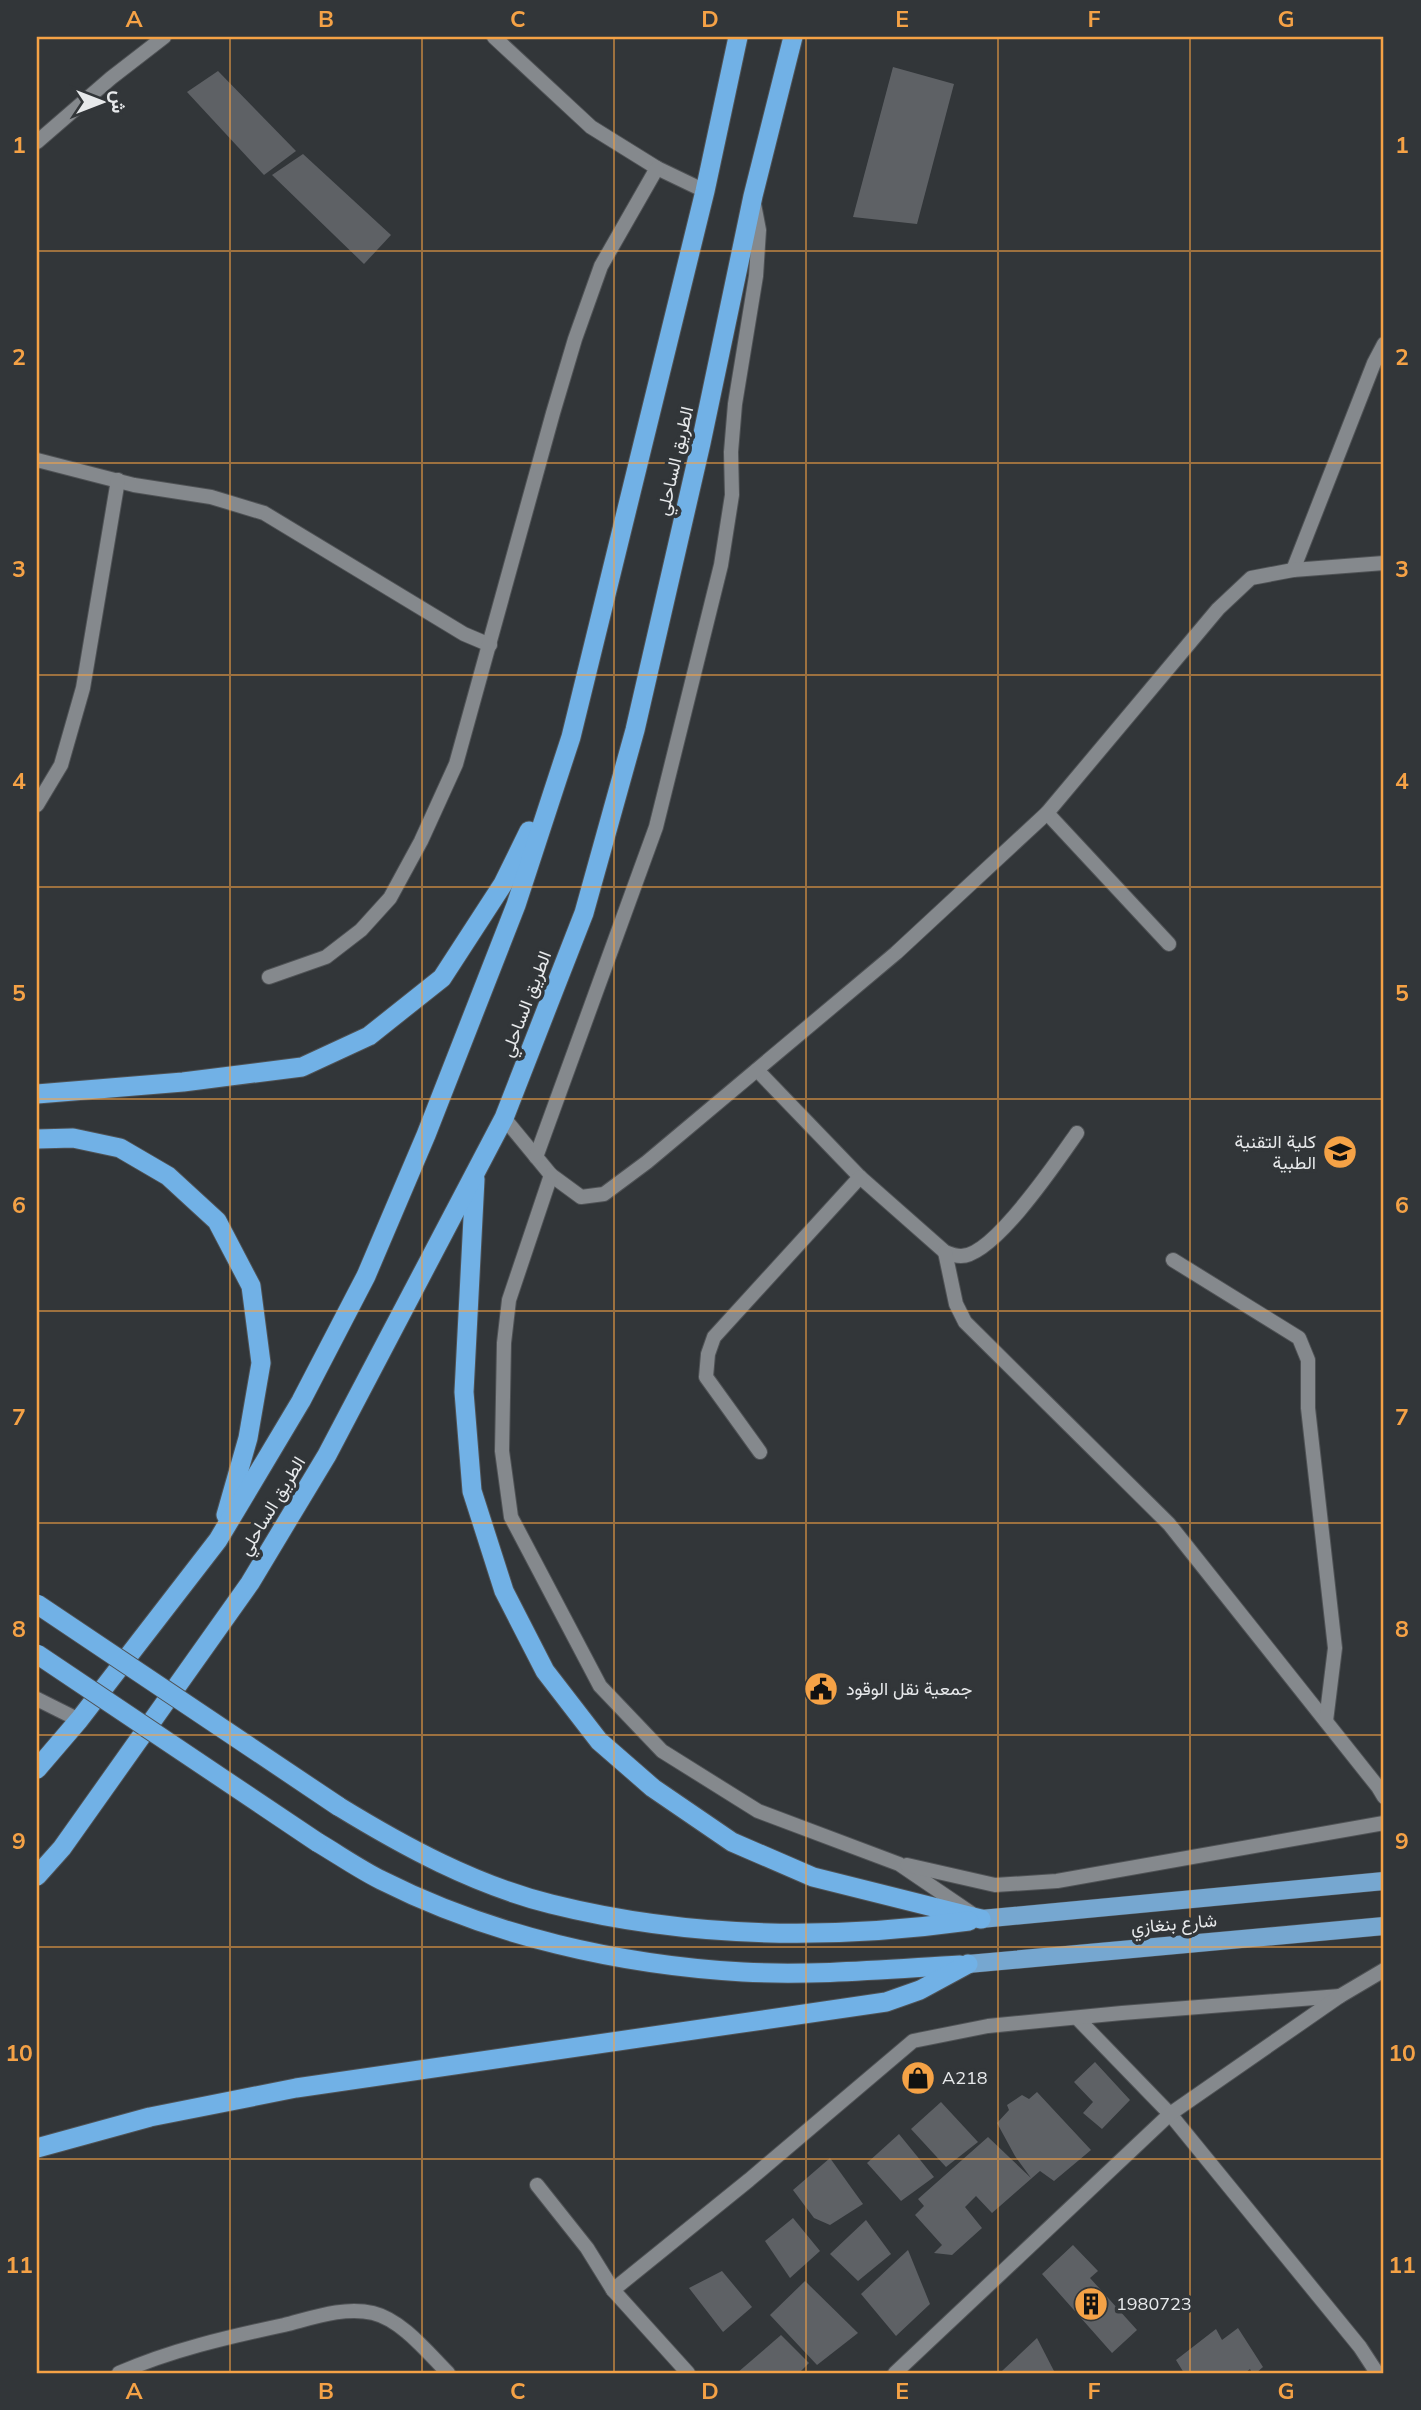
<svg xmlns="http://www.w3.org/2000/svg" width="1421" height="2410" font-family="Mulish,Vazirmatn,sans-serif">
  <rect width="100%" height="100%" fill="#323639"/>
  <g fill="#5e6165">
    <path d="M893,67l61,17 -37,140 -64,-7z"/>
    <path d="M218,71l78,80 -32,24 -77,-83z"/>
    <path d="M303,154l88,81 -27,29 -92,-89z"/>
    <path d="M1095,2062l35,38 -28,29 -19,-16 10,-11 -19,-20z"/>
    <path d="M1037,2092l54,58 -37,31 -14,-10 -48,42 -16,-17 -11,11 17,21 -30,27 -18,-2 8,-8 -27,-30 9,-9 -6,-7 70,-62 43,41 -16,-22 -18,-33 12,-13 -2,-5 15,-10 7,4z"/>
    <path d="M941,2102l37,40 -32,25 -35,-38z"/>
    <path d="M899,2134l35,43 -33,24 -34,-38z"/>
    <path d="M830,2158l33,46 -33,21 -16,-7 -21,-28z"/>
    <path d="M793,2218l27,33 -30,27 -25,-37z"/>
    <path d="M866,2220l25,34 -33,27 -28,-27z"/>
    <path d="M1073,2245l25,26 -8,7 47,52 -25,23 -70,-79z"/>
    <path d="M908,2250l22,54 -34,32 -35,-42z"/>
    <path d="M722,2271l30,36 -29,25 -34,-44z"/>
    <path d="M805,2281l53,52 -41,32 -47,-50z"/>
    <path d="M1238,2328l25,39 -7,6h-4l-2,-4 -5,4h-61l-8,-13 40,-31 6,11z"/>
    <path d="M781,2335l28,28 -10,10h-62z"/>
    <path d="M1037,2338l18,35h-50l-3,-2z"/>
  </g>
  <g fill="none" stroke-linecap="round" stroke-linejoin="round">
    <g stroke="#4f5255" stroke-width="16">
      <g id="minor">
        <path d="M494,37l97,90 66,41 48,23"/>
        <path d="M37,142l74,-64 53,-41"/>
        <path d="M37,460l97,25 77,12 53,16 200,121 26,11"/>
        <path d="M1293,570l81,-207 10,-19"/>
        <path d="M37,805l24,-40 22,-77 35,-208"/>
        <path d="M1047,813l122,131"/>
        <path d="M269,977l57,-20 35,-27 29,-32 31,-57 35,-77 97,-351 22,-74 26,-73 56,-98"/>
        <path d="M757,1070l103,107 85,75c5,2 12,4 16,4 33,0 97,-96 116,-123"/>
        <path d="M504,1118l47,57 30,22 23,-3 43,-32 249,-209 151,-140 171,-204 33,-31 42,-8 91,-7"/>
        <path d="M536,1157l120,-330 65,-262 11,-70 -1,-43 4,-48 21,-128 3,-46 -5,-26"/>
        <path d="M551,1175l-42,125 -5,43 -2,108 9,66 89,169 62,65 96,60 141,53 72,49"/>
        <path d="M945,1252l11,52 9,18 204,202 209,263 6,10"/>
        <path d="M1173,1260l126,78 9,22v48l27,240 -9,73"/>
        <path d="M760,1452l-54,-75 2,-23 6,-17 146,-160"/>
        <path d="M37,1699l42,21"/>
        <path d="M907,1865l88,20 62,-4 327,-58"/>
        <path d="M1077,2018l93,96 190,233 17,26"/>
        <path d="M537,2185l50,63 26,42 75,83"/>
        <path d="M613,2290l136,-110 164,-139 75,-15 134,-13 218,-17"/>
        <path d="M119,2373c52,-23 109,-36 165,-48 28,-7 60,-19 89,-12 29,7 55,40 75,60"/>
        <path d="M895,2373l275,-259 170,-118 44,-26"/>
      </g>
    </g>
    <g stroke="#4f5255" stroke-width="19">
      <g id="primary">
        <path d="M981,1919l403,-38"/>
        <path d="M968,1964l416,-38"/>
      </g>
    </g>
    <g stroke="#4f5255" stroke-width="21">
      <g id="trunk">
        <path d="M37,1094l146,-12 119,-15 67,-31 73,-58 61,-94 26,-53"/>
        <path d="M37,1139l36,-1 47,10 48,28 49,45 34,65 10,77 -13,75 -22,77"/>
        <path d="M475,1179l-11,213 8,99 32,100 41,80 54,70 54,47 79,54 81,35 168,42"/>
        <path d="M37,1769l42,-49 139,-180 83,-139 65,-125 60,-141 90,-230 55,-168 134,-546 33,-154"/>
        <path d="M338,1806c67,41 137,79 213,98 136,34 280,36 418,17"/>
        <path d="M317,1842c22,13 42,27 64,38 111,56 239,85 362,92 70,4 147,-3 217,-7"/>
        <path d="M37,1876l25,-28 188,-265 77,-128 177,-337 80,-205 51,-183 66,-287 52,-247 40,-159"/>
        <path d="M37,2148l113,-31 146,-29 590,-86 34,-12 48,-26"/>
      </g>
    </g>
    <use href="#minor" stroke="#85898d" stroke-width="14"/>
    <use href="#primary" stroke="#76a7d0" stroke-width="18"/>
    <use href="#trunk" stroke="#71b1e6" stroke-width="19"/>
    <g stroke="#4f5255" stroke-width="21" stroke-linecap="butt">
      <g id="trunk-bridge">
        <path d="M37,1604l301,202"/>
        <path d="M37,1654l280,188"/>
      </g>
    </g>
    <use href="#trunk-bridge" stroke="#71b1e6" stroke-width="19"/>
  </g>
  <path fill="none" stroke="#f5a246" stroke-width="2" stroke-opacity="0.55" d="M230,37v2336M422,37v2336M614,37v2336M806,37v2336M998,37v2336M1190,37v2336M37,251h1347M37,463h1347M37,675h1347M37,887h1347M37,1099h1347M37,1311h1347M37,1523h1347M37,1735h1347M37,1947h1347M37,2159h1347"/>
  <defs>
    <g id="university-disc" transform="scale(1.75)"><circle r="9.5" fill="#f5a246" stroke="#323639"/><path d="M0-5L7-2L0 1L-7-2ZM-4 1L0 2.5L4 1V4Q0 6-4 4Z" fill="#111"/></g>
    <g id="civic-disc" transform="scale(1.75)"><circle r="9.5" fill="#f5a246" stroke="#323639"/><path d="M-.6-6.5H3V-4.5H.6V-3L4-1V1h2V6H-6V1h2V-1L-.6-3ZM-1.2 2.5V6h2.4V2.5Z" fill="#111"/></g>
    <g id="shop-disc" transform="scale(1.75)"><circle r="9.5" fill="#f5a246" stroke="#323639"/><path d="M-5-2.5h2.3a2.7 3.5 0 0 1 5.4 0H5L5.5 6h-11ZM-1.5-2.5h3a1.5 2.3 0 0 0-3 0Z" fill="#111"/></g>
    <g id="building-disc" transform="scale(1.75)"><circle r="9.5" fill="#f5a246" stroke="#323639"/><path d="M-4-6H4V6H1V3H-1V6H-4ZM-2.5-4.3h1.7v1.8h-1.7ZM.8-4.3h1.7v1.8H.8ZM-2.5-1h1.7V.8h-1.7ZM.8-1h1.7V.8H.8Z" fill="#111"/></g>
  </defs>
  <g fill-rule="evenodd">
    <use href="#university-disc" x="1340" y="1152"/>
    <use href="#civic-disc" x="821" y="1689"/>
    <use href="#shop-disc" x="918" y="2078"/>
    <use href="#building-disc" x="1091" y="2304"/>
  </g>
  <g text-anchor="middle" stroke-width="7" stroke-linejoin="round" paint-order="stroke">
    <g font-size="18" fill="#e7e9eb" stroke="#323639">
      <text transform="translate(675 461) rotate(-77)" y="6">الطريق الساحلي</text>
      <text transform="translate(526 1004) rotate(-69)" y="6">الطريق الساحلي</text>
      <text transform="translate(272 1506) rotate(-59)" y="6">الطريق الساحلي</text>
      <text transform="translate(1174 1924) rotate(-5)" y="6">شارع بنغازي</text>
    </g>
    <g font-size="18" fill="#e7e9eb" stroke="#323639" text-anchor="start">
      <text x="1316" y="1148" text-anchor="end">كلية التقنية<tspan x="1316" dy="21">الطبية</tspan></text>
      <text x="846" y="1695">جمعية نقل الوقود</text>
      <text x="942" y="2084">A218</text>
      <text x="1116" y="2310">1980723</text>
    </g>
  </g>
  <rect width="1421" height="2410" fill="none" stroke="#323639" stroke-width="77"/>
  <g transform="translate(102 102) rotate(90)" stroke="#323639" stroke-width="5" paint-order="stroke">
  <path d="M0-5L12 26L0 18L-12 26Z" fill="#e7e9eb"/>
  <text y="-10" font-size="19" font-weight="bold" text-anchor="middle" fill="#e7e9eb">ش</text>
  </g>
  <rect x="38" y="38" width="1344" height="2334" fill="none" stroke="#f5a246" stroke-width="2.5"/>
  <g font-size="23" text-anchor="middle" font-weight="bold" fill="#f5a246">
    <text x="134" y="27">A</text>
    <text x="326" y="27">B</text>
    <text x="518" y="27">C</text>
    <text x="710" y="27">D</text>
    <text x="902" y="27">E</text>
    <text x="1094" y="27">F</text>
    <text x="1286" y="27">G</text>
    <text x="19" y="153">1</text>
    <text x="1402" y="153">1</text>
    <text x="19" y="365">2</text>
    <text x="1402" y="365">2</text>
    <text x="19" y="577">3</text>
    <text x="1402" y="577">3</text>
    <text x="19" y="789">4</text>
    <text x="1402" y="789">4</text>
    <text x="19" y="1001">5</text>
    <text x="1402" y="1001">5</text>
    <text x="19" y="1213">6</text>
    <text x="1402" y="1213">6</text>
    <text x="19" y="1425">7</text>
    <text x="1402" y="1425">7</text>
    <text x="19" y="1637">8</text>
    <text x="1402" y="1637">8</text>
    <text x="19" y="1849">9</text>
    <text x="1402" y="1849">9</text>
    <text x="19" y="2061">10</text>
    <text x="1402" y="2061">10</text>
    <text x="19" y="2273">11</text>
    <text x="1402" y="2273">11</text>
    <text x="134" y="2399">A</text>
    <text x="326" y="2399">B</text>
    <text x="518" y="2399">C</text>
    <text x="710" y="2399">D</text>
    <text x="902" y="2399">E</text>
    <text x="1094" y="2399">F</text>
    <text x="1286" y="2399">G</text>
  </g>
</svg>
